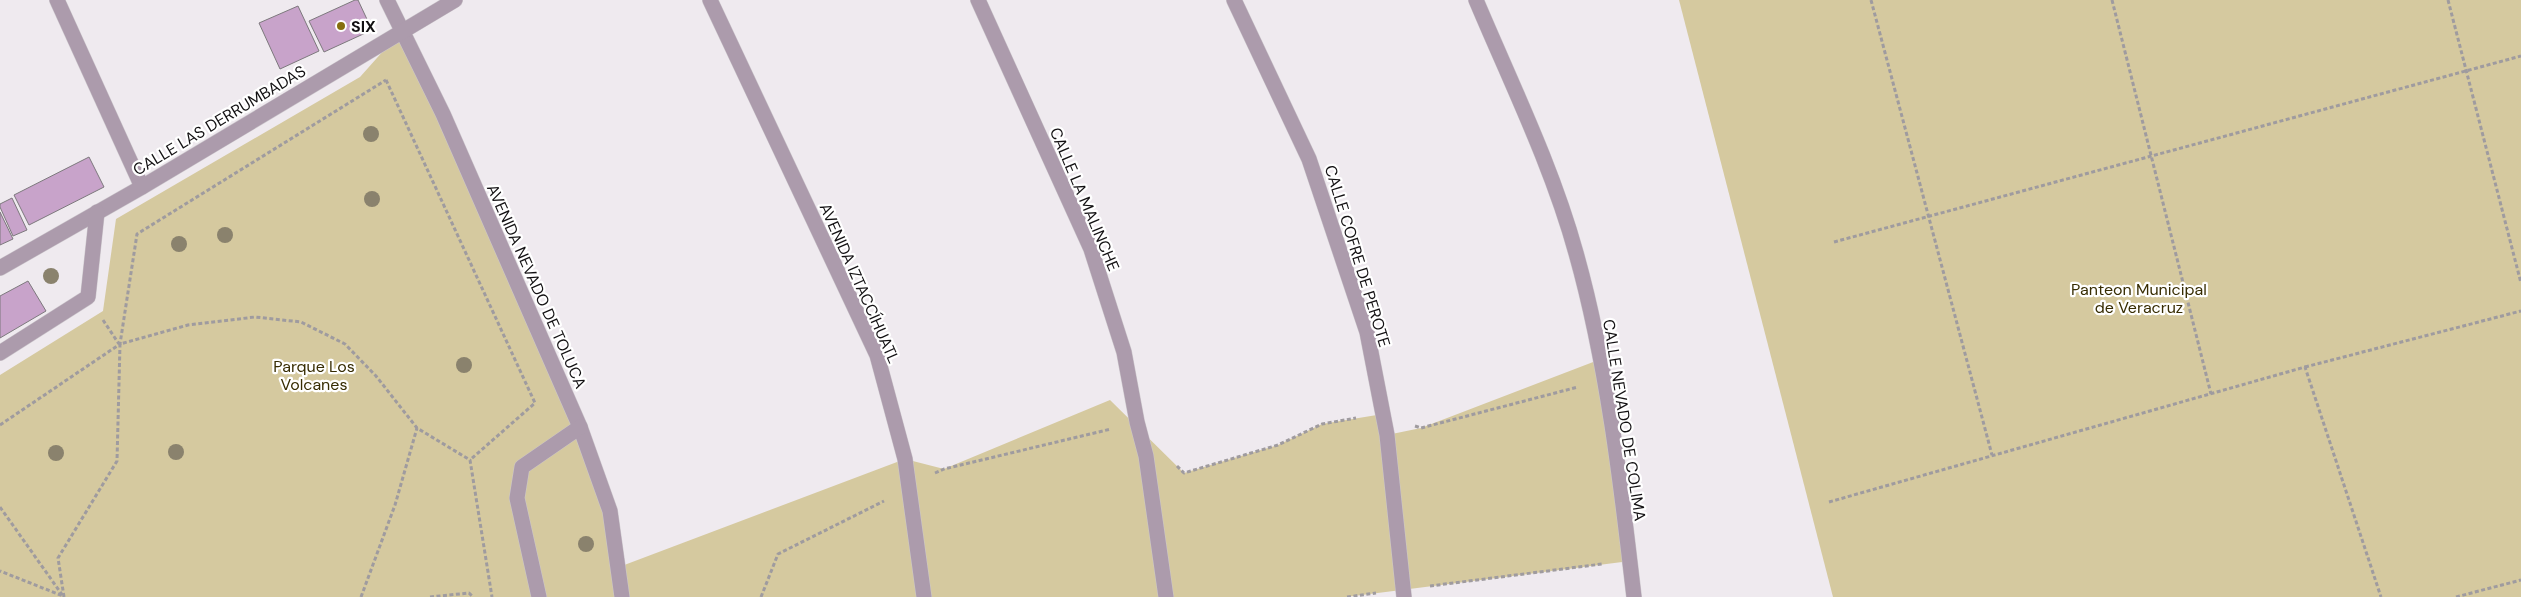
<svg xmlns="http://www.w3.org/2000/svg" width="2521" height="597" font-family="'DM Sans',sans-serif">
  <rect width="100%" height="100%" fill="#efeaef"/>
  <g fill="#d5c99f">
    <path d="M1679,0h842v597h-688z"/>
    <path d="M401,31l179,396 39,140 286,-108 39,10 166,-69 74,73 94,-28 44,-21 61,-10 4,21 34,-7 180,-69 29,202 -284,36h-1346v-222l103,-64 13,-92 244,-142z"/>
  </g>
  <g fill="#c8a3ca" stroke="#7d797d">
    <path d="M355,0h3l14,30 -48,22 -15,-31z"/>
    <path d="M298,6l21,45 -39,18 -21,-46z"/>
    <path d="M89,157l15,30 -75,38 -15,-30z"/>
    <path d="M12,198l15,32 -14,6 -13,-29v-3z"/>
    <path d="M0,212l13,27 -13,6z"/>
    <path d="M28,281l18,30 -46,27v-42z"/>
  </g>
  <g fill="none" stroke-linecap="round" stroke-linejoin="round">
    <g stroke="#ccc7cc" stroke-width="16">
      <g id="minor">
        <path d="M57,0l85,187"/>
        <path d="M387,0l56,114 137,313 30,84 12,86"/>
        <path d="M710,0l167,355 28,104 19,138"/>
        <path d="M978,0l113,249 33,103 13,70 9,34 20,141"/>
        <path d="M1234,0l75,159 58,173 20,103 17,162"/>
        <path d="M1476,0c35,83 76,166 100,253 31,110 45,231 58,344"/>
        <path d="M0,268l142,-81 313,-187"/>
        <path d="M0,353l88,-56 9,-85"/>
        <path d="M539,597l-22,-99 5,-31 58,-40"/>
      </g>
    </g>
    <g stroke="#9f9b9f" stroke-width="3" stroke-dasharray="4 2.5" stroke-linecap="butt">
      <path d="M1871,0l121,455"/>
      <path d="M2112,0l99,394"/>
      <path d="M2448,0l73,283"/>
      <path d="M386,80l149,323 -65,57"/>
      <path d="M1834,242l687,-186"/>
      <path d="M103,320l16,24"/>
      <path d="M2305,367l216,-56"/>
      <path d="M0,425l120,-81 17,-110 249,-154"/>
      <path d="M1415,426l6,2 157,-41"/>
      <path d="M1177,466l7,7 94,-28 44,-21 34,-6"/>
      <path d="M935,473l9,-4 167,-40"/>
      <path d="M1829,502l476,-135 76,230"/>
      <path d="M0,507l63,89 -63,-25"/>
      <path d="M1430,586l172,-22"/>
      <path d="M64,597l-6,-39 59,-97 3,-117 68,-19 67,-8 46,5 44,22 31,32 41,52 53,32 22,137"/>
      <path d="M361,597l34,-92 22,-77"/>
      <path d="M430,597l39,-4 4,4"/>
      <path d="M761,597l17,-43 106,-53"/>
      <path d="M1347,597l29,-4"/>
      <path d="M2456,597l65,-17"/>
    </g>
    <use href="#minor" stroke="#ac9bac" stroke-width="15"/>
  </g>
  <g fill="#8a826d">
    <circle cx="371" cy="134" r="8"/>
    <circle cx="372" cy="199" r="8"/>
    <circle cx="225" cy="235" r="8"/>
    <circle cx="179" cy="244" r="8"/>
    <circle cx="51" cy="276" r="8"/>
    <circle cx="464" cy="365" r="8"/>
    <circle cx="176" cy="452" r="8"/>
    <circle cx="56" cy="453" r="8"/>
    <circle cx="586" cy="544" r="8"/>
  </g>
  <circle fill="#866f0e" stroke="#fff" stroke-width="2" cx="341" cy="26" r="5"/>
  <g text-anchor="middle" stroke-width="4.5" stroke-linejoin="round" paint-order="stroke">
    <g font-size="16" font-weight="bold" fill="#121012" stroke="#fff" text-anchor="start">
      <text x="351" y="32">SIX</text>
    </g>
    <g font-size="16" fill="#121012" stroke="#fff">
      <text transform="translate(219 120) rotate(-31)" y="6">CALLE LAS DERRUMBADAS</text>
      <text transform="translate(1085 199) rotate(67)" y="6">CALLE LA MALINCHE</text>
      <text transform="translate(1358 256) rotate(73)" y="6">CALLE COFRE DE PEROTE</text>
      <text transform="translate(860 283) rotate(66)" y="6">AVENIDA IZTACCÍHUATL</text>
      <text transform="translate(537 286) rotate(66)" y="6">AVENIDA NEVADO DE TOLUCA</text>
      <text transform="translate(1625 420) rotate(81)" y="6">CALLE NEVADO DE COLIMA</text>
    </g>
    <g font-size="16" fill="#372c02" stroke="#fff">
      <text x="2139" y="295">Panteon Municipal<tspan x="2139" dy="18">de Veracruz</tspan></text>
      <text x="314" y="372">Parque Los<tspan x="314" dy="18">Volcanes</tspan></text>
    </g>
  </g>
</svg>
